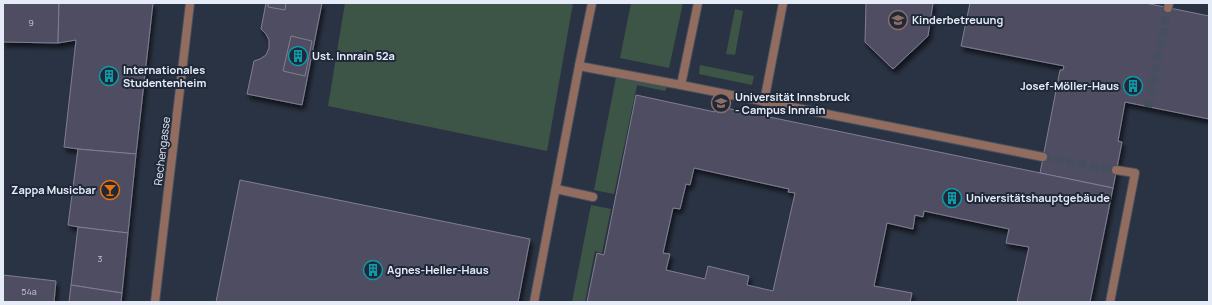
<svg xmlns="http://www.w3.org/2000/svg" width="1212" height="305" font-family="Manrope,sans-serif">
  <defs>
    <filter id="shadow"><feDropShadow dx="2.5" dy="4.5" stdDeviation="2" flood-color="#0009"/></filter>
  </defs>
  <rect width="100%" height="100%" fill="#2a3343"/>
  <g fill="#3d5546">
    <path d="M345,3h228l-26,148 -219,-45z"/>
    <path d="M631,3h52l-14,65 -49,-10z"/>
    <path d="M735,9l8,2 -8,44 -9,-1z"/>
    <path d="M700,65l54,11 -2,9 -53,-11z"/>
    <path d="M616,77l51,10 -2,4 -28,-6 -23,109 -20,-4z"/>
    <path d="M591,205l20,4 -9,44 -7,-2 -10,51h-13z"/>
  </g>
  <g fill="#504e62" stroke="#807d93" fill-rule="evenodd" filter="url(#shadow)">
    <path d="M3,3h56l-1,40 -55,-1z"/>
    <path d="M59,3h94l-17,151 -58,-5 -14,-2 12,-107 -18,3z"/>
    <path d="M266,3h56l-20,102 -55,-11 7,-33 6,-2 6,-4 3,-7v-8l-3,-6 -5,-5z"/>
    <path d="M268,3h18l-1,7 -17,-3z"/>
    <path d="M866,3h67l-5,33 -35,33 -28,-27z"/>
    <path d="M970,3h175l64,13v103l-84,-17 -7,39 4,1 -9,46 -73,-15 20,-103h3l1,-4 -103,-20z"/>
    <path d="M291,36l21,5 -7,35 -22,-5z"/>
    <path d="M636,95l79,17 1,-6 397,82 -23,114h-73l12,-55 -23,-4 3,-14 -85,-18 -1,6 -8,-2 -2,14 -26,-6 -13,63 38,7 -2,9h-323l10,-49 7,2zM694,168l95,21 -1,3 7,1 -22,98 -26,-6 2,-9 -41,-10 -3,13 -39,-9 4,-16 -7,-1 10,-45 7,1 6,-25 4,1z"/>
    <path d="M78,149l58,5 -8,79 -50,-6 -10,-2z"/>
    <path d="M240,180l290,59 -12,63h-302z"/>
    <path d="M78,227l50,6 -6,60 -51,-8z"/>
    <path d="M3,275l53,6 -2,21h-51z"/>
    <path d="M71,285l51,8 -1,9h-52z"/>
  </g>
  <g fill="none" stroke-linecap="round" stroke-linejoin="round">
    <g stroke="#464f5e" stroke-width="8" stroke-dasharray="8 4" stroke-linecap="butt">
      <path d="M1148,107l20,-99"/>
      <path d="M1043,157l73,13"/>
    </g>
    <g stroke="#485160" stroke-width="10">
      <g id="pedestrian">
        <path d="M579,66l102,19"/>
        <path d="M556,189l37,8"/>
        <path d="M534,302l45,-236 13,-63"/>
      </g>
    </g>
    <g stroke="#485160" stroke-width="10">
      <g id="minor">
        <path d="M698,3l-17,82 362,72"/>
        <path d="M1168,8l1,-5"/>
        <path d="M764,102l19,-99"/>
        <path d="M155,302l35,-299"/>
        <path d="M1110,302l25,-129 -19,-3"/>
      </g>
    </g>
    <use href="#pedestrian" stroke="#926c5f" stroke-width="8"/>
    <use href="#minor" stroke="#926c5f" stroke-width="8"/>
  </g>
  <defs>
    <g id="school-ring" transform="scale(1)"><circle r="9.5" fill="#202939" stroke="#8d6e63" stroke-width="1.5"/><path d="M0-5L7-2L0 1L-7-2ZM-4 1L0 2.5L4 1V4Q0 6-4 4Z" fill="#8d6e63"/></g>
    <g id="building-ring" transform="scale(1)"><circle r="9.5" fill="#202939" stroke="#0f9aa8" stroke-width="1.5"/><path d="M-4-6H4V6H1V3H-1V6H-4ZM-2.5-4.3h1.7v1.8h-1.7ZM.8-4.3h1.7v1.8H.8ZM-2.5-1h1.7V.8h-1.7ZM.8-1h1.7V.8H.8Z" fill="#0f9aa8"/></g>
    <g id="university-ring" transform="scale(1)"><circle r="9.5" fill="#202939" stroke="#8d6e63" stroke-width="1.5"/><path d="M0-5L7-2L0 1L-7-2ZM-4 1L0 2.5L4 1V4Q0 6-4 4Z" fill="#8d6e63"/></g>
    <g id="bar-ring" transform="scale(1)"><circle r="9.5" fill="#202939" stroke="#e8710a" stroke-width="1.5"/><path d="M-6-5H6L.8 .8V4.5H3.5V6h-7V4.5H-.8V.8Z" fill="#e8710a"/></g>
  </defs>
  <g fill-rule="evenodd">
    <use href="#school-ring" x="898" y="20"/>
    <use href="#building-ring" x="298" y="56"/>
    <use href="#building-ring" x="109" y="76"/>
    <use href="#building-ring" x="1133" y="86"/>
    <use href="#university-ring" x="721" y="103"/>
    <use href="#bar-ring" x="110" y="190"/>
    <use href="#building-ring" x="952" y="198"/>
    <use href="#building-ring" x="373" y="270"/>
  </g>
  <g text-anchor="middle" stroke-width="4" stroke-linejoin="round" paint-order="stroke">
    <g font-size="9" fill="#c0c4d2">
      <text x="31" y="26">9</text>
      <text x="100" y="262">3</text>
      <text x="29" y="295">54a</text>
    </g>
    <g font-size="11" font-weight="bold" fill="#e6ecf7" stroke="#202939" text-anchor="start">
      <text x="912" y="24">Kinderbetreuung</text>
      <text x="312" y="60">Ust. Innrain 52a</text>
      <text x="123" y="74">Internationales<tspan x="123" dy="13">Studentenheim</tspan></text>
      <text x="1119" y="90" text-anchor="end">Josef-Möller-Haus</text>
      <text x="735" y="101">Universität Innsbruck<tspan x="735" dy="13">- Campus Innrain</tspan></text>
      <text x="96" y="194" text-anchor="end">Zappa Musicbar</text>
      <text x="966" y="202">Universitätshauptgebäude</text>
      <text x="387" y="274">Agnes-Heller-Haus</text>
    </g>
    <g font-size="11" fill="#e6ecf7" stroke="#202939">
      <text transform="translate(162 151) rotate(-83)" y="4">Rechengasse</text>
    </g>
  </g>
  <rect width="1212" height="305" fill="none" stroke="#e6ecf7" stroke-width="8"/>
</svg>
